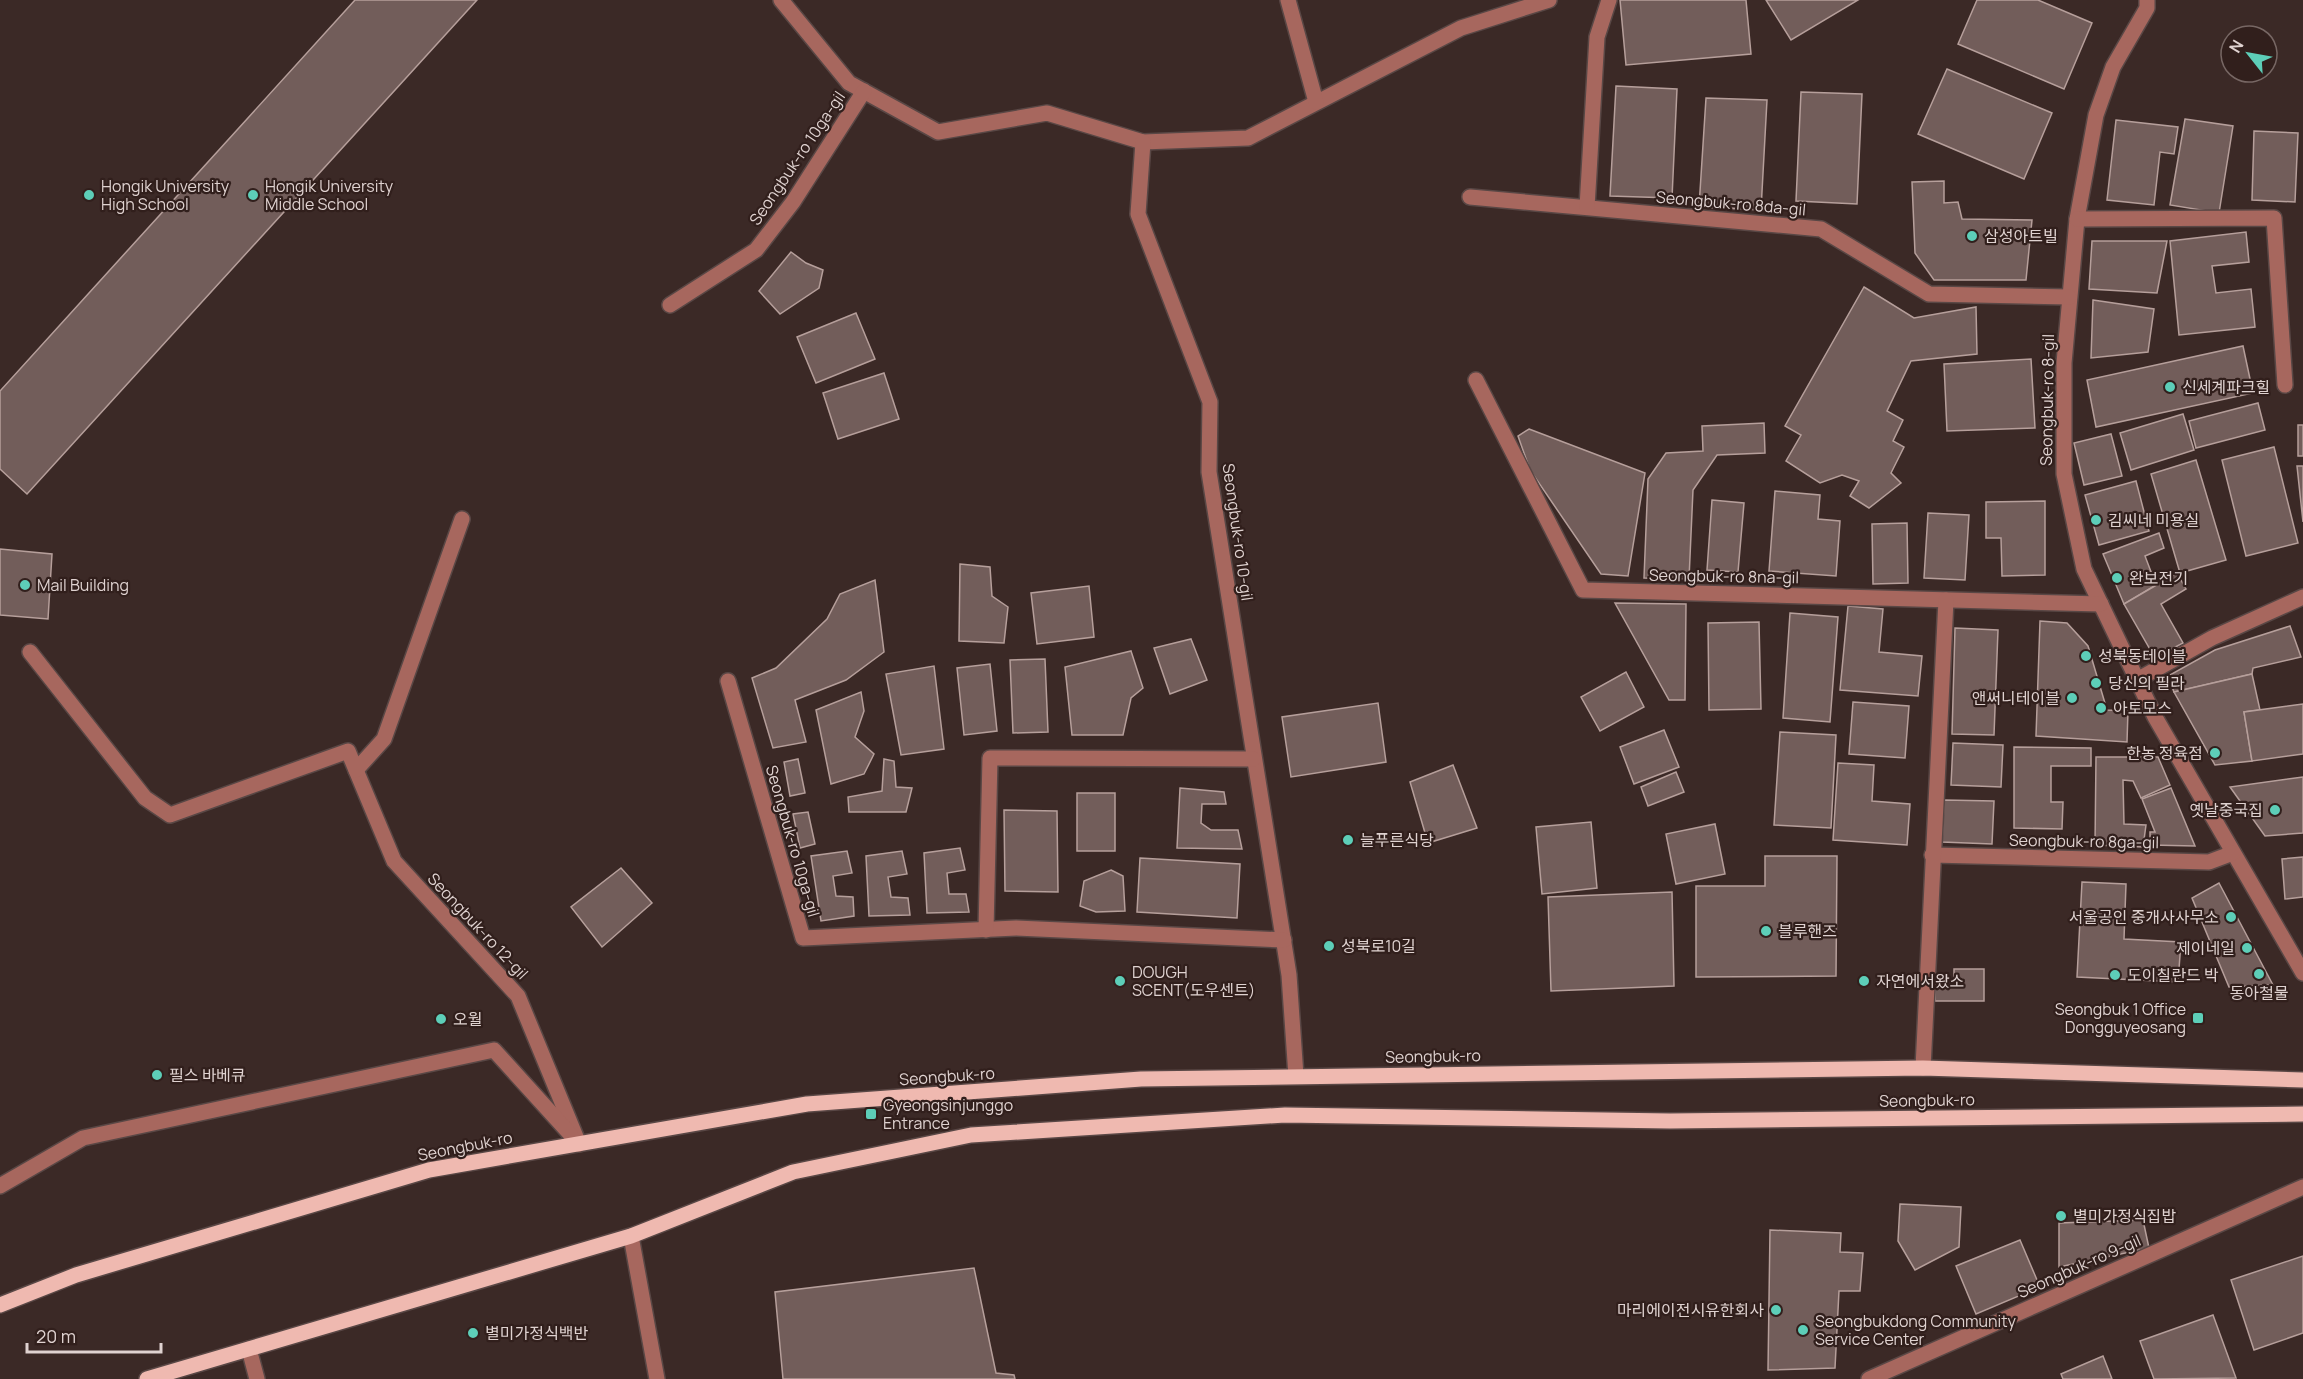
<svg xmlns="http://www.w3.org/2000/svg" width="2303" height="1379" font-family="Manrope,'Noto Sans KR',sans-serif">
  <rect width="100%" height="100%" fill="#3b2926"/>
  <g fill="#725d5a" stroke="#b69f9b" stroke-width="1.5">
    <path d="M355,0h122l-450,494 -27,-25v-78z"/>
    <path d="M1620,0h126l5,54 -125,11z"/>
    <path d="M1766,0h92l-67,40z"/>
    <path d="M1977,0h61l54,23 -28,66 -106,-45z"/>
    <path d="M1947,69l105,44 -28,66 -106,-45z"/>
    <path d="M1616,86l61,3 -5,109 -62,-2z"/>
    <path d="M1801,92l61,2 -5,110 -61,-3z"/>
    <path d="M1706,98l61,2 -6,110 -62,-3z"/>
    <path d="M2185,119l48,7 -14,87 -49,-8z"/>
    <path d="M2116,120l62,7 -4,27 -14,-2 -6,53 -47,-5z"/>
    <path d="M2254,131l44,2 -3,69 -43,-2z"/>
    <path d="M1944,181v22l14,-1 4,17 70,1 -6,60h-92l-19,-27 -3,-71z"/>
    <path d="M2246,232l3,30 -37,4 4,27 35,-4 4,38 -76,8 -9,-94z"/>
    <path d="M2092,241h75l-10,52 -68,-4z"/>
    <path d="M791,252l15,11 17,7 -4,18 -39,26 -21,-23z"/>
    <path d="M1864,287l50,31 62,-11 1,47 -66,7 -24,50 16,9 -10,21 11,6 -13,26 10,10 -32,25 -19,-12 9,-15 -17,-6 -22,8 -34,-22 15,-26 -16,-9z"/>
    <path d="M2093,300l61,9 -6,43 -57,6z"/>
    <path d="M856,313l19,46 -59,24 -19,-46z"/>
    <path d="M2243,346l10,47 -157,34 -9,-47z"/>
    <path d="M2031,359l4,69 -88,3 -3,-67z"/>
    <path d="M884,373l15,46 -61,20 -15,-46z"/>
    <path d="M2258,403l7,27 -69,18 -7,-27z"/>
    <path d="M2183,414l11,36 -63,20 -11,-37z"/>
    <path d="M1764,423l1,30 -48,2 -24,35 -4,89 -45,-1 4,-99 18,-26 37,-2 -1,-25z"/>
    <rect x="2298" y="425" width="5" height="31"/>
    <path d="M1529,429l116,44 -17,103 -27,-2 -71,-104 -12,-34z"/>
    <path d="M2111,434l11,42 -38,9 -10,-42z"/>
    <path d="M2274,447l24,96 -52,13 -24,-96z"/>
    <path d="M2196,460l30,100 -46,13 -29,-99z"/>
    <path d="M2297,466h6v56z"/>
    <path d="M2136,481l13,50 -50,14 -14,-50z"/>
    <path d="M1775,491l45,4 -2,24 22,2 -4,55 -67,-5z"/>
    <path d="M1712,500l32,3 -6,69 -31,-2z"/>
    <path d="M2045,501v74l-43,1 -1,-38h-15v-36z"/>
    <path d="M1928,513l41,2 -4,65 -41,-2z"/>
    <path d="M1907,523l1,60 -35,1 -1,-60z"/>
    <path d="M2159,533l5,15 -19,8 11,29 -32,19 -21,-50z"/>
    <path d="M0,549l52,5 -4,65 -48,-4z"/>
    <path d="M960,564l30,3 2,29 16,11 -4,36 -45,-2z"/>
    <path d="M2177,573l9,16 -25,15 22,39 -28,15 -31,-54z"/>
    <path d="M875,580l9,72 -38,28 -51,20 11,42 -33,6 -21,-70 24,-10 51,-49 13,-25z"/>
    <path d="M1089,586l5,51 -57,7 -6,-51z"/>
    <path d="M1615,603l71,1 -1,96h-16z"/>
    <path d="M1848,606l35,3 -4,43 43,4 -4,40 -78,-6z"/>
    <path d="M1790,613l48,4 -8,105 -47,-4z"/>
    <path d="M2040,621l27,2 21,23 19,64 21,1 -1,31 -91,-6z"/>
    <path d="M1759,622l2,87 -52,1 -1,-87z"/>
    <path d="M2290,626l11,31 -48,11 -1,6 -78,18 -6,-16 47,-26z"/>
    <path d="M1955,628l43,2 -4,105 -42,-1z"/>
    <path d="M1191,639l16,41 -37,14 -16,-46z"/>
    <path d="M1131,651l12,37 -12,10 -8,37h-51l-7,-68z"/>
    <path d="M1045,659l3,73 -35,1 -3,-73z"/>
    <path d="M990,664l7,67 -33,4 -7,-67z"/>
    <path d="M934,666l10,83 -43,6 -15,-81z"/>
    <path d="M1626,672l18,35 -44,24 -19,-34z"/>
    <path d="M2252,674l8,36 -16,2 8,49 -37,4 -41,-73z"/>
    <path d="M861,692l3,19 -9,26 19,17 -10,20 -33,10 -15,-74z"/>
    <path d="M1853,702l56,4 -4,52 -56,-4z"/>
    <path d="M1378,703l8,59 -95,15 -9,-60z"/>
    <path d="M2303,704v50l-51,7 -8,-49z"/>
    <path d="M1664,730l15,37 -45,17 -14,-37z"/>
    <path d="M1780,732l56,3 -5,93 -57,-3z"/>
    <path d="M1953,743l50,2 -2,42 -50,-2z"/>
    <path d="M2014,747l77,1v18h-40v36h12l-1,27 -48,-1z"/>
    <path d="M2096,757h62l12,28 -29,13 -8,-17 -10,-1 1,44 22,1 -3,22 -48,-2z"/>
    <path d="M798,759l7,34 -15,3 -6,-34z"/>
    <path d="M884,759l10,2 2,26 16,1 -6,24h-57l-1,-15 34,-6z"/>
    <path d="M1838,763l36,2 -2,36 38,3 -3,41 -74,-5z"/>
    <path d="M1453,765l24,63 -49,15 -18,-61z"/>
    <path d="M1676,772l8,20 -36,14 -7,-19z"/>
    <path d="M2303,777v56l-38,3 -35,-49z"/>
    <path d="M1180,788l44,4 2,12h-24l-1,19 10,7h27l4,19 -65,-1z"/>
    <path d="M2171,788l24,58 -45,-1v-13h5l-13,-33z"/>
    <rect x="1077" y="793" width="38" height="58"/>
    <path d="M1944,800l50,1 -2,43 -50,-2z"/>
    <path d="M1004,810l53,1 1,81 -53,-1z"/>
    <path d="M808,812l7,32 -15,4 -7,-34z"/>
    <path d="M1591,822l6,66 -55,6 -6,-67z"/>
    <path d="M1715,824l10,50 -49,10 -10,-50z"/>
    <path d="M960,848l5,22 -18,3 2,21h17l3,18 -42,1 -3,-60z"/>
    <path d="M847,851l5,22 -19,3 3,20 17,1 1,19 -33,5 -10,-65z"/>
    <path d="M902,851l5,23 -19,3 3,20 17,1 2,17 -41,1 -3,-60z"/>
    <path d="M1765,856h72l-1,120 -140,1v-91h69z"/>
    <path d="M2303,857v40l-18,2 -3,-40z"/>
    <path d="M1140,858l100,6 -3,54 -100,-6z"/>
    <path d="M621,868l31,35 -50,44 -31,-40z"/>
    <path d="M1111,870l12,6 2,35 -29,1 -16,-6 4,-25z"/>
    <path d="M2082,882l44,2 -2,55 57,3 -3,40 -101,-5z"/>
    <path d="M2219,883l54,102 -44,2 -37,-89z"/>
    <path d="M1672,892l2,94 -123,5 -3,-94z"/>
    <path d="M1954,969h30v32h-49v-21h19z"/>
    <path d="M1900,1204l61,3 -2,40 -44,23 -17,-29z"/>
    <path d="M2143,1220l6,28 -90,19v-44z"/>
    <path d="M1770,1230l71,3 -1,19 23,1 -3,38h-21l-4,77 -67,2z"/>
    <path d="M2020,1240l20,47 -64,27 -20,-48z"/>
    <path d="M2303,1256v77l-49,17 -23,-70z"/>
    <path d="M974,1268l22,105 18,2 1,4h-232l-8,-87z"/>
    <path d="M2213,1315l23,63 -82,1 -14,-38z"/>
    <path d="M2103,1356l9,23h-49l-2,-5z"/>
  </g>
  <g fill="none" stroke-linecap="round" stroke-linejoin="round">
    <g stroke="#594745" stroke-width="18">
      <g id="minor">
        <path d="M781,0l68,83 89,49 109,-19 96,29 105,-4 213,-110 88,-28"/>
        <path d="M1288,0l28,102"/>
        <path d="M2147,0v8l-34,59 -17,48 -19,104 -13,144v111l20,95 71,148 148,256"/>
        <path d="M1143,142l-5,72 72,188 -1,70 80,503 7,101"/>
        <path d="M1470,197l351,32 108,65 140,3"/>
        <path d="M1587,207l10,-170 12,-37"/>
        <path d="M2077,219l197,-1 11,167"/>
        <path d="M670,305l86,-55 37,-48 71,-111"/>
        <path d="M1476,380l107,210 518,14"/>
        <path d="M30,652l115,146 25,17 178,-64 46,110 124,135 61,148"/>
        <path d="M2137,680l75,-42 91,-41"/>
        <path d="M728,681l75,257 213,-10 268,12"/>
        <path d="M356,770l28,-31 78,-220"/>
        <path d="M1932,855l277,7 24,-9"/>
        <path d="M986,930l4,-172 263,1"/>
        <path d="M1923,1068l23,-468"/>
        <path d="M0,1186l83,-48 411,-88 77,85"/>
        <path d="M631,1236l26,143"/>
        <path d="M249,1349l8,30"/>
        <path d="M1869,1379l434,-192"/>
      </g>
    </g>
    <g stroke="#594745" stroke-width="18">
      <g id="major">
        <path d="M0,1305l76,-30 353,-105 378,-66 334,-25 782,-11 380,12"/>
        <path d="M147,1379l484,-143 162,-64 178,-37 314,-20 385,6 633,-7"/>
      </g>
    </g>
    <use href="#minor" stroke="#a7675e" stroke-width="15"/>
    <use href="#major" stroke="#efb9b0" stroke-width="15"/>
  </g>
  <g fill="#5dceb8" stroke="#311f1c" stroke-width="2">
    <circle cx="89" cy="195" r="6"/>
    <circle cx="253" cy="195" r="6"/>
    <circle cx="1972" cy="236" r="6"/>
    <circle cx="2170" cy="387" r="6"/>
    <circle cx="2096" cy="520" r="6"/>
    <circle cx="2117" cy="578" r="6"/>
    <circle cx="25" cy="585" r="6"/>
    <circle cx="2086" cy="656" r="6"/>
    <circle cx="2096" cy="683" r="6"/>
    <circle cx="2072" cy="698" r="6"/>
    <circle cx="2101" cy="708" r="6"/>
    <circle cx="2215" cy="753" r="6"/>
    <circle cx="2275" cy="810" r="6"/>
    <circle cx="1348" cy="840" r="6"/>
    <circle cx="2231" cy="917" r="6"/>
    <circle cx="1766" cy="931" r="6"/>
    <circle cx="1329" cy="946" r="6"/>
    <circle cx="2247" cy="948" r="6"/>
    <circle cx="2259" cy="974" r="6"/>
    <circle cx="2115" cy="975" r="6"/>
    <circle cx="1120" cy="981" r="6"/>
    <circle cx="1864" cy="981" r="6"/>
    <rect x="2192" y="1012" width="12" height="12" rx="3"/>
    <circle cx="441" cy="1019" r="6"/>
    <circle cx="157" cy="1075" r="6"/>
    <rect x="865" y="1108" width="12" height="12" rx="3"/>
    <circle cx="2061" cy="1216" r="6"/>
    <circle cx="1776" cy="1310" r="6"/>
    <circle cx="1803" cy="1330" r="6"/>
    <circle cx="473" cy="1333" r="6"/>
  </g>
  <g text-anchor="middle" stroke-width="4.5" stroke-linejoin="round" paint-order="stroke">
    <g font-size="16" fill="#dfd2d0" stroke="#311f1c">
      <text transform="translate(797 158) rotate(-56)" y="6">Seongbuk-ro 10ga-gil</text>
      <text transform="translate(1731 203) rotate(5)" y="6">Seongbuk-ro 8da-gil</text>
      <text transform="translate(2047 400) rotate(-89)" y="6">Seongbuk-ro 8-gil</text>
      <text transform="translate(1238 532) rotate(82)" y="6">Seongbuk-ro 10-gil</text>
      <text transform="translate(1724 576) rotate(1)" y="6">Seongbuk-ro 8na-gil</text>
      <text transform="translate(793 841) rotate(74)" y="6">Seongbuk-ro 10ga-gil</text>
      <text transform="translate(2084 841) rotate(1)" y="6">Seongbuk-ro 8ga-gil</text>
      <text transform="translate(478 926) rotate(47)" y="6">Seongbuk-ro 12-gil</text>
      <text transform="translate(1433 1056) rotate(-1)" y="6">Seongbuk-ro</text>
      <text transform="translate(947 1076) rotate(-4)" y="6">Seongbuk-ro</text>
      <text transform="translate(1927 1100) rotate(-1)" y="6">Seongbuk-ro</text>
      <text transform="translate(465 1146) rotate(-11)" y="6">Seongbuk-ro</text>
      <text transform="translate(2079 1266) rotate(-24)" y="6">Seongbuk-ro 9-gil</text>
    </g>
    <g font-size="16" fill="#dfd2d0" stroke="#311f1c" text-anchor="start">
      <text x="101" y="192">Hongik University<tspan x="101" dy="18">High School</tspan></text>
      <text x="265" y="192">Hongik University<tspan x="265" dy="18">Middle School</tspan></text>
      <text x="1984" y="242">삼성아트빌</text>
      <text x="2182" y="393">신세계파크힐</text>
      <text x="2108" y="526">김씨네 미용실</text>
      <text x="2129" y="584">완보전기</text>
      <text x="37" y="591">Mail Building</text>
      <text x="2098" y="662">성북동테이블</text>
      <text x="2108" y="689">당신의 필라</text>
      <text x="2060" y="704" text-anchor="end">앤써니테이블</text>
      <text x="2113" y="714">아토모스</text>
      <text x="2203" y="759" text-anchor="end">한농 정육점</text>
      <text x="2263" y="816" text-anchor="end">옛날중국집</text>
      <text x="1360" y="846">늘푸른식당</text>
      <text x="2219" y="923" text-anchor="end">서울공인 중개사사무소</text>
      <text x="1778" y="937">블루핸즈</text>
      <text x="1341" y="952">성북로10길</text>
      <text x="2235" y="954" text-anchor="end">제이네일</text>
      <text x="1132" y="978">DOUGH<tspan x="1132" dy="18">SCENT(도우센트)</tspan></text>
      <text x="2127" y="981">도이칠란드 박</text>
      <text x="1876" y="987">자연에서왔소</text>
      <text x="2259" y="999" text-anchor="middle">동아철물</text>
      <text x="2186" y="1015" text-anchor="end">Seongbuk 1 Office<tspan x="2186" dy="18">Dongguyeosang</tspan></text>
      <text x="453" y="1025">오월</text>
      <text x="169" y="1081">필스 바베큐</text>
      <text x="883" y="1111">Gyeongsinjunggo<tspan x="883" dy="18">Entrance</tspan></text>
      <text x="2073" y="1222">별미가정식집밥</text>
      <text x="1764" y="1316" text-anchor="end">마리에이전시유한회사</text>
      <text x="1815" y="1327">Seongbukdong Community<tspan x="1815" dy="18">Service Center</tspan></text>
      <text x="485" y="1339">별미가정식백반</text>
    </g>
  </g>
  <g transform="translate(2249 54) rotate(301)"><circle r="28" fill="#311f1c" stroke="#776764" stroke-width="1.5"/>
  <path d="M0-4.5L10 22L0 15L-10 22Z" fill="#5dceb8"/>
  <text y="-9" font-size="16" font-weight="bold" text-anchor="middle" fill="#dfd2d0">N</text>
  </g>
  <path d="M27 1343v9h134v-9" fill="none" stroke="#dfd2d0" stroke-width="3"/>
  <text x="36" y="1343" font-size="18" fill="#dfd2d0" stroke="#311f1c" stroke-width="4.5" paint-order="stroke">20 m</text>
</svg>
